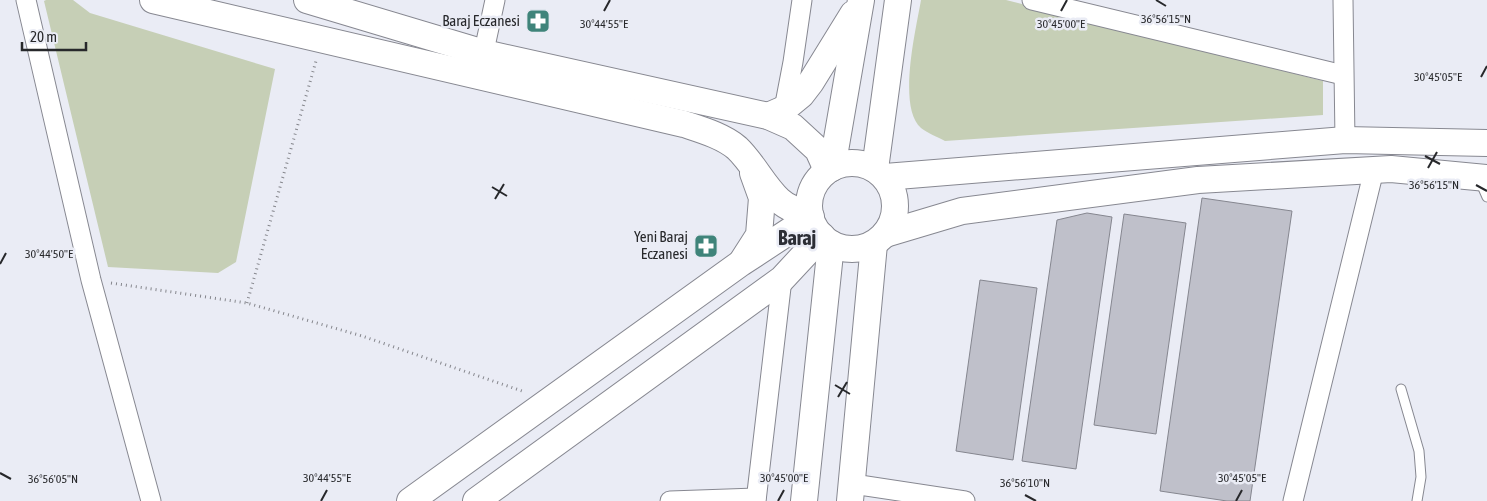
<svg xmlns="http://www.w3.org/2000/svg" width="1487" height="501" font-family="'Asap Condensed',sans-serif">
  <rect width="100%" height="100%" fill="#eaecf5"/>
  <g fill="#c6cfb6">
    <path d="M46,0h27l17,13 185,56 -39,193 -18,11 -110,-6 -64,-266z"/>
    <path d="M921,0h85l317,81v34l-378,26c-7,-4 -18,-8 -24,-13 -24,-21 -5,-99 0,-128z"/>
  </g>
  <g fill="#bfc0ca" stroke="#85868f">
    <path d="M1202,198l90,13 -42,290h-23l-67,-10z"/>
    <path d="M1087,213l25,4 -36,252 -54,-8 35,-241z"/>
    <path d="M1124,214l62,9 -30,211 -62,-9z"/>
    <path d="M980,280l57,8 -24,172 -57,-9z"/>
  </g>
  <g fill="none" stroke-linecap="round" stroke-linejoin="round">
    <g stroke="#878891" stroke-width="11">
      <g id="lane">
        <path d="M1480,181l7,16"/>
        <path d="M1401,389l18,62 2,26 -4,24"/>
      </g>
    </g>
    <g stroke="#878891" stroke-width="21">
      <g id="street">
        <path d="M26,0l65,280 60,221"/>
        <path d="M1032,0l311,75"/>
        <path d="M1343,0l2,140"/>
        <path d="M481,65l14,-65"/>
        <path d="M784,109l9,-47 9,-62"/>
        <path d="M853,484l112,17"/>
        <path d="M670,501l86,-3"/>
        <path d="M756,501l26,-222"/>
        <path d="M1293,501l81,-331"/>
      </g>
    </g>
    <g stroke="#878891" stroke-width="28">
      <g id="secondary">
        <path d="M153,0l531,124c18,6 39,12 53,24 16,15 26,37 42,52 8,8 21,12 31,15"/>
        <path d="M307,0l177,53 284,63 25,11 25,23 9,20"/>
        <path d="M768,116l16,-7 17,-14 10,-13 42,-68"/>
        <circle cx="852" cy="206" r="43"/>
        <path d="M832,168l29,-168"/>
        <path d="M875,169l23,-169"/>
        <path d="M885,177l460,-37 142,3"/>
        <path d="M885,234l77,-23 236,-31 193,-11 96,9"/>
        <path d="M743,260l16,-25 3,-37 -9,-25"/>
        <path d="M410,501l331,-238 70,-46"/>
        <path d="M476,501l306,-222 40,-43"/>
        <path d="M804,501l27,-257"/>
        <path d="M850,501l24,-257"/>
      </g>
    </g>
    <g stroke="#85868c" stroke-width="3" stroke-dasharray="1 4" stroke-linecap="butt">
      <path d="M111,283l136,20 115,33 160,55"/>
      <path d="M247,303l69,-242"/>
    </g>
    <use href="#lane" stroke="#fff" stroke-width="9"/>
    <use href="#street" stroke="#fff" stroke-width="19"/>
    <use href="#secondary" stroke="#fff" stroke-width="26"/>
  </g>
  <path fill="none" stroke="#27282b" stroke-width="2" d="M1156,0l10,6M604,11l6,-11M1061,11l6,-11M1481,77l6,-11M1425,156l15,8M1428,168l9,-16M1476,185l11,6M492,187l15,9M495,199l9,-15M0,264l6,-11M835,385l15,9M838,397l9,-15M0,473l11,6M1025,495l11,6M321,501l6,-11M778,501l6,-11M1236,501l6,-11"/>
  <defs>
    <g id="pharmacy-square" transform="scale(1.25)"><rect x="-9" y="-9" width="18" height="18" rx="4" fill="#3f847a" stroke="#eaecf5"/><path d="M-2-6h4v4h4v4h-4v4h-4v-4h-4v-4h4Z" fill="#fff"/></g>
  </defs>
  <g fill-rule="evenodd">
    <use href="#pharmacy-square" x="538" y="21"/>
    <use href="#pharmacy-square" x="706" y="246"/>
  </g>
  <g text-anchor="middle" stroke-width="5" stroke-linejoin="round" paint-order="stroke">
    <g font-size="15" fill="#27282b" stroke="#eaecf5" text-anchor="end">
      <text x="520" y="26">Baraj Eczanesi</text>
      <text x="688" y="242">Yeni Baraj<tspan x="688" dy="17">Eczanesi</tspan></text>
    </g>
    <g font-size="20" font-weight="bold" fill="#2c2e35" stroke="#eaecf5">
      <text x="797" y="245">Baraj</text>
    </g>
  </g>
  <g font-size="12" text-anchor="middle" fill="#27282b" stroke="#eaecf5" stroke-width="5" stroke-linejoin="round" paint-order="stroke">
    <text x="1166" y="23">36°56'15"N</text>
    <text x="1061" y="28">30°45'00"E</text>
    <text x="604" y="28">30°44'55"E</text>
    <text x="1438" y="81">30°45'05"E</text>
    <text x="1434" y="189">36°56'15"N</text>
    <text x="49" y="258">30°44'50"E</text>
    <text x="327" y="482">30°44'55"E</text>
    <text x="784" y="482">30°45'00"E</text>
    <text x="1242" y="482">30°45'05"E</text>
    <text x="53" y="483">36°56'05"N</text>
    <text x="1025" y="487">36°56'10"N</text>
  </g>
  <path d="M22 42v8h64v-8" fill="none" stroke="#27282b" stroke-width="2.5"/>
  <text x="30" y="42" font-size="15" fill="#27282b" stroke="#eaecf5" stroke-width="4" paint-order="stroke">20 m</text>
</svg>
